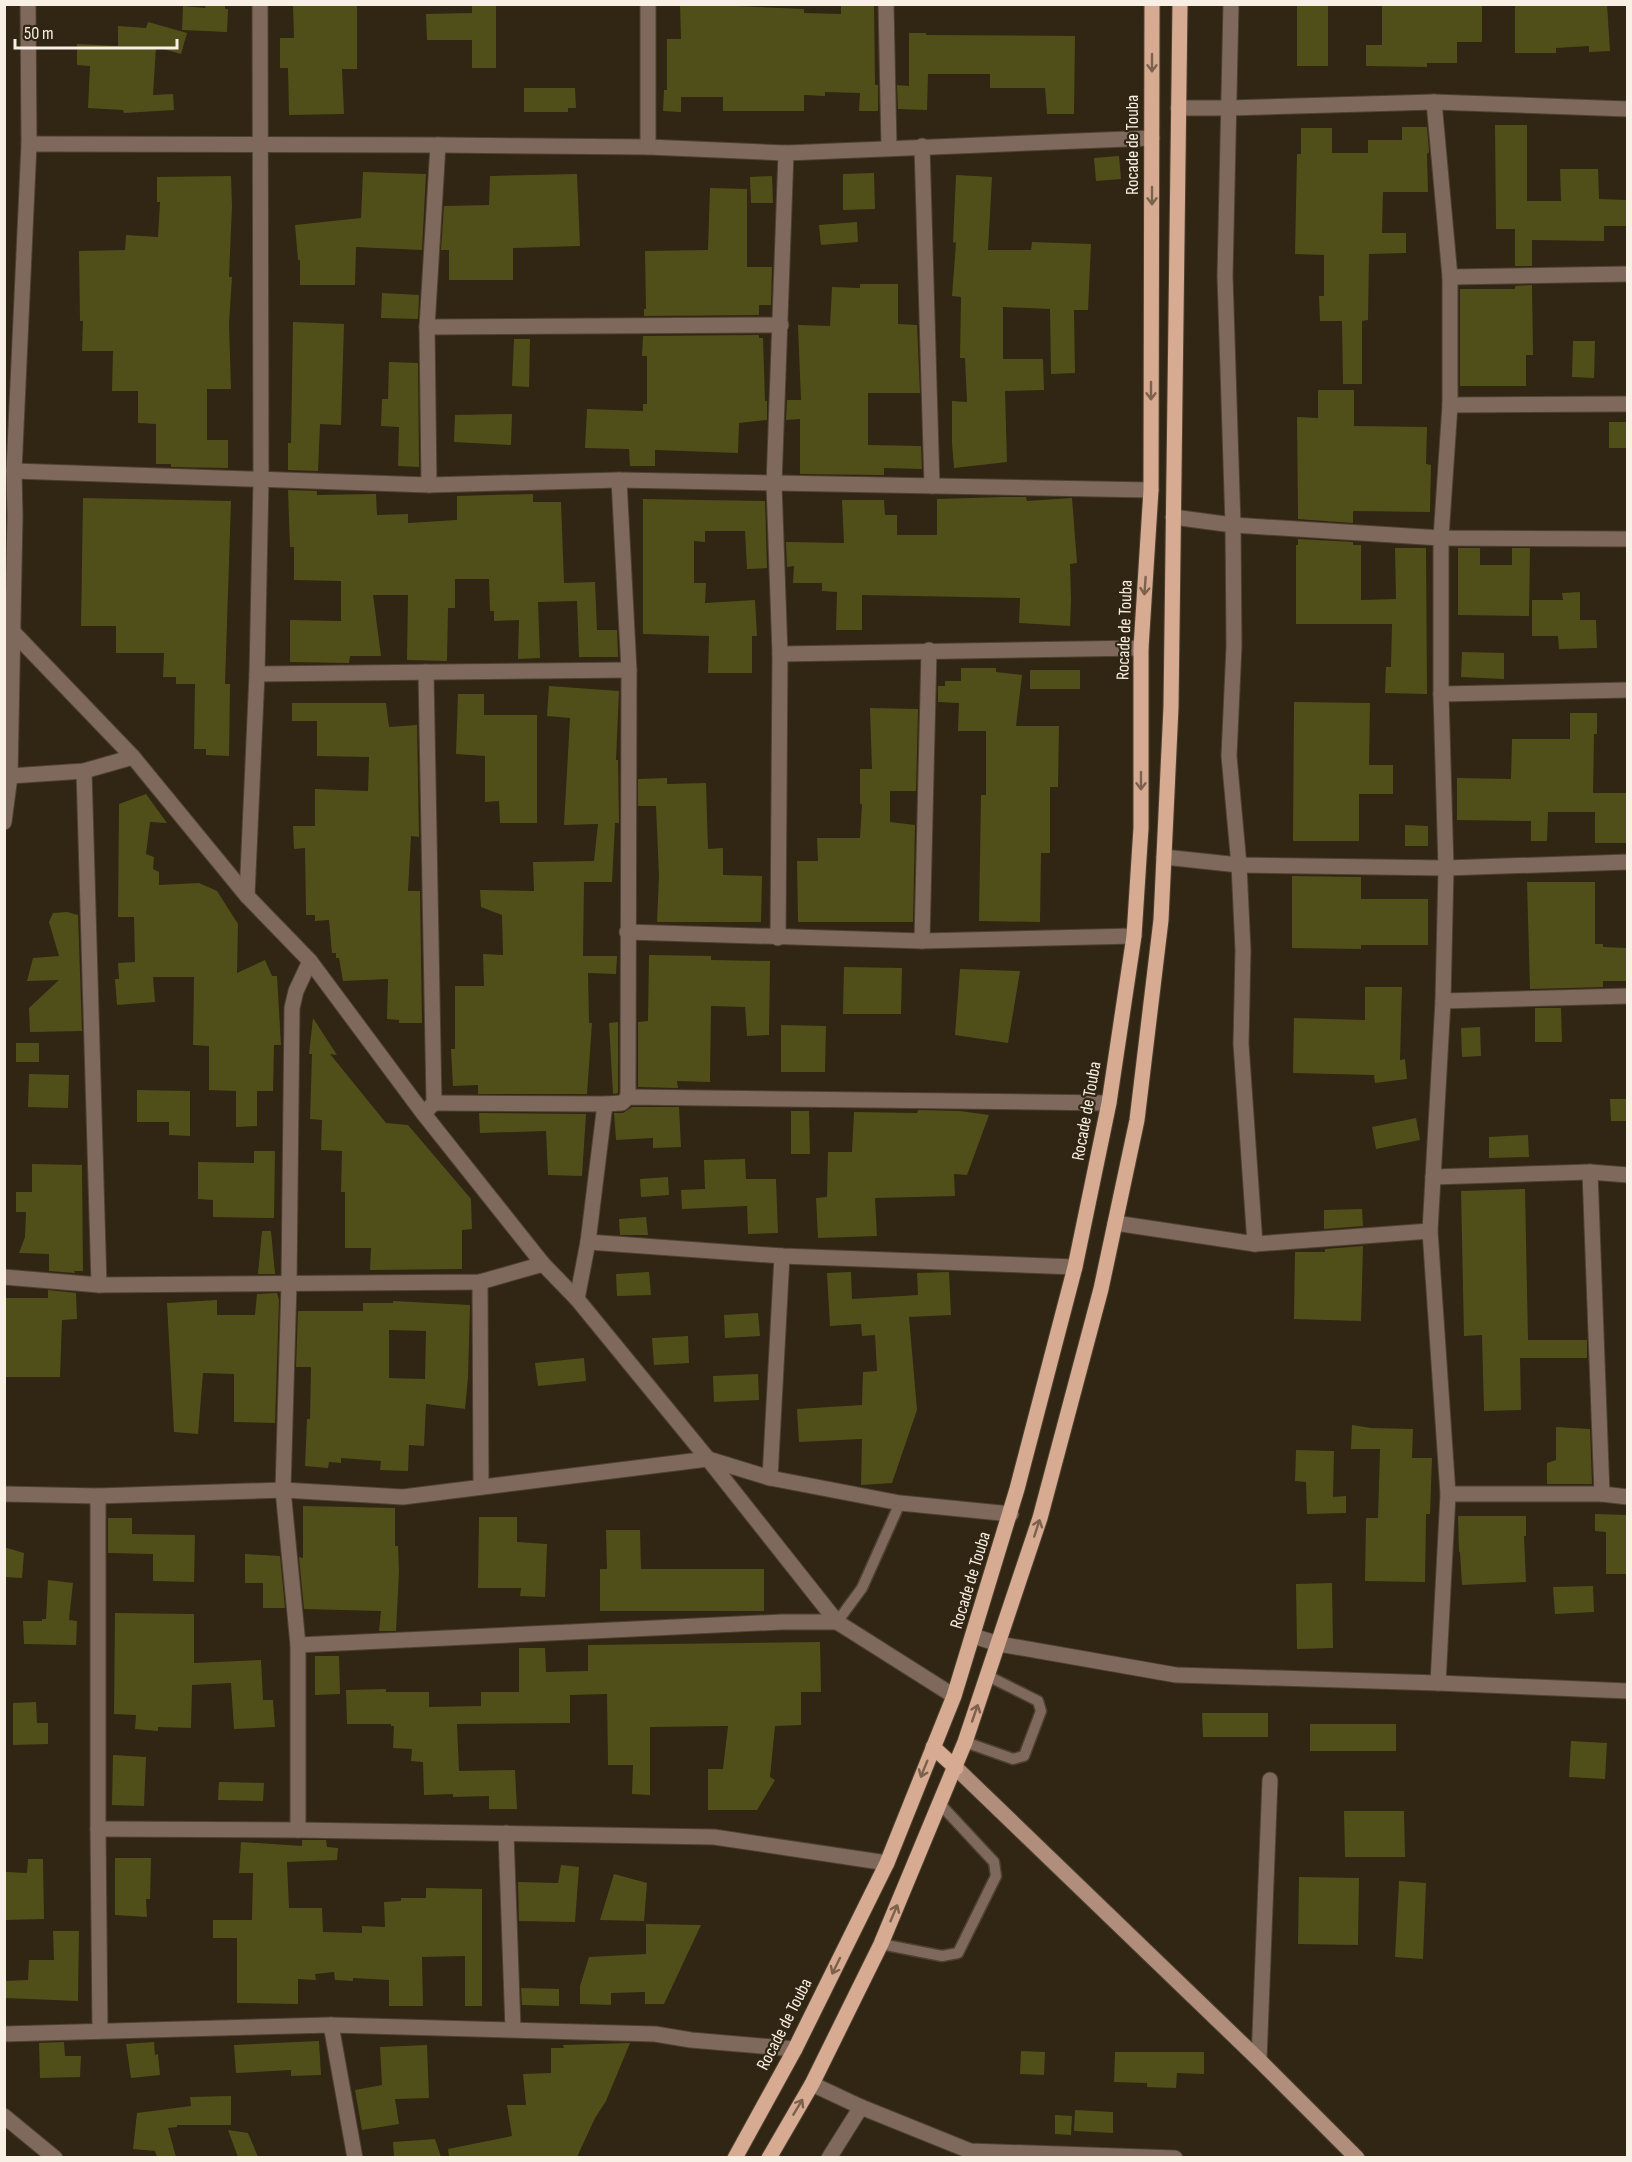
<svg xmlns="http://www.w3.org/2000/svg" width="1632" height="2162" font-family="'Sofia Sans Condensed',sans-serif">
  <rect width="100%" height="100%" fill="#312513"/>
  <g fill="#514f19" fill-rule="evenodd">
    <path d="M206,4h19v5h3l-1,23 -45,-2 1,-24 22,2z"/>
    <path d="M293,4h64v65h-15l2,45 -55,1 -1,-47h-8v-30h14z"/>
    <path d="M472,4h24v64h-24v-28h-45l-1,-26 46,-1z"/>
    <path d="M680,4h56v2l68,3v4l37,1v-10h33l1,81h3v26h-19l1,-18 -35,-1v4l-21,-1v16h-81v-14h-42v15l-18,-1 1,-21h3v-51h14z"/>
    <rect x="1297" y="4" width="31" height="62"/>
    <path d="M1382,4h100v38h-25v21h-30v4l-61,-1v-21h16z"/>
    <path d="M1515,4h92l3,47 -21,1v-6l-33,2v5h-41z"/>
    <path d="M148,22l39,11 -6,21 -25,-7 -3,48 20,-1 1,16 -50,3 -1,-3 -35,-2 2,-42 -13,-1v-21l41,2v-20l28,2z"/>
    <path d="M909,33h17v2l149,1 -1,78h-27l-2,-26h-55v-14h-62l-1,36 -29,-1 -1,-24 12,1z"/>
    <path d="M524,88h51l1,20h-8v4h-44z"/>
    <path d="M1495,125h32v76h34l-1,-32h38l1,30 28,1v26h-23v15l-72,-1v26h-17v-37h-19z"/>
    <path d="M1402,127h25l2,25 -2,2 1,38h-45l-1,41h24v20l-37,1 -1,66 -6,1v63h-19l-1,-63h-22l-1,-25h5v-41l-29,-1 2,-100h4v-26h31v25h36v-13h34z"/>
    <path d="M1119,156l2,23 -25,2 -2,-23z"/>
    <path d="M363,172l63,2 -4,76 -66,-3 -1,38h-55v-25h-2l-3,-35 66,-7z"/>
    <path d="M874,173l1,36 -32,1v-36z"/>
    <path d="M577,174l3,72 -67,2v32h-64v-30h-8l3,-44 45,-1 1,-29z"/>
    <path d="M956,175l36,2 -4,73h43l1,-8 59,2 -3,66h-14l1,63 -24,1 -1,-65 -47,-2v52h40l1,31 -39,1 2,71 -53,6 -2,-25v-42l15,1 -2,-44h-5l1,-61 -9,-1 4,-53 -3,-1z"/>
    <path d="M231,176l1,30 -3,71h3l-3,47 2,65h-24v51h21v28l-57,-1v-3h-15v-40l-18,-1v-32h-26l1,-40h-31l1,-30h-3l-1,-70 46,-1 1,-15 32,2 2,-35h-3v-25z"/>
    <path d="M772,176l1,27h-22l-1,-26z"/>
    <path d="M710,188l37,1v78h25l-1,38h-12v10l-115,1v-7h2l-1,-58 63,-1z"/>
    <path d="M857,222l1,20 -37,3 -2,-20z"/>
    <path d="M860,284h38v40l19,1 3,68h-52v52l53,1 1,23 -38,-1v7h-4l-80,-1v-55l-14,1 1,-20h14l-3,-75 32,1 2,-39 28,1z"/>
    <path d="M1532,285l1,70h-7v31h-66v-97h55v-3z"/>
    <path d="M382,293l37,2 -1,24 -37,-1z"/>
    <path d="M293,322l51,2 -3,101 -21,-1 -2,47 -30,-1v-27h3z"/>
    <path d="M759,335v3h4l2,63h2v19l-28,3 -1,30 -83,-3v16h-25l-1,-17 -44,-1 2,-39 56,2v-7h4v-48h-5l1,-20z"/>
    <path d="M514,339h16l-1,48 -17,-1z"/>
    <path d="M1573,341h22l-1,37 -22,-1z"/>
    <path d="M389,362l29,1 1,104 -21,-1 1,-39 -18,-1 1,-27h6z"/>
    <path d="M1318,390h36v36l73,1 -1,37 5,1 -1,47 -77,-1v12l-55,-4 -1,-102 21,1z"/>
    <path d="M512,414l-1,31 -57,-3 1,-27z"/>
    <rect x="1609" y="422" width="19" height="26"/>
    <path d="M288,490l29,1v4l59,-1 1,21 31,-1v9l49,-3v-24l76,-2v8h28l3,81 31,-1 2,48h20l1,27h-39l-2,-56 -39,1 2,56 -22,1 1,-39 -25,1v-10h-4l-1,-32h-34v29h-7l-1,53 -40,-1 1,-65h-35l8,61h-31l-1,7 -59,-1v-42l51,1v-40l-47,-1v-33h-4z"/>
    <path d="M1004,497h22l1,4 45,-3 5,65 -7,1 1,35 -1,27 -51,-3 1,-25 -158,-3v35h-26l1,-38 -15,-1v-8h-29l1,-17 -7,1 -1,-25 58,1 -2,-43h42l1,15h12v20h40v-36z"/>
    <path d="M83,498l148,3 -6,183h5l-1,72 -23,-1v-6h-12l1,-65h-19v-7h-13l1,-24h-48v-27h-35z"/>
    <path d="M643,499l122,2 2,67 -20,1 -2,-38h-40v11l-11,-1v42h12l-1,20 50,-3 2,36h-5v37h-44l1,-37 -66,-2z"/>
    <path d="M1298,539l55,3v3h8v55l35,-1 -1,-51h31l1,146 -42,-1 1,-26h5l1,-43h-96v-79h2z"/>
    <path d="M1458,548h22v17h32v-17h18l-1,68 -71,-1z"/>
    <path d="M1580,592v28h16l1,28 -38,1 -1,-13h-26v-36h31l-1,-7z"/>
    <path d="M1462,652l42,1v26l-43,-2z"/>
    <path d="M961,668h35v4l26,3 -6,51h43l-1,61h-8v66h-9l-1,69 -61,-1 2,-126h5v-64h-28l1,-28 -21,-1v-16h7v-5h16z"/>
    <rect x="1030" y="670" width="50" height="19"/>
    <path d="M549,686l70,5 -3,69h2l1,63h-4l-3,59h-28l-1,74h34l-1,18 -28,-1 1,50h3l-5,71h-109v-9l-25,1 -2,-37h4v-63h29l-1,-32 20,1 -1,-40 -21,-8 -1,-17 54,1 -1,-29 61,-1 4,-37 -34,1 6,-107 -23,-2z"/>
    <path d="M458,694h26v21h53v108h-37l-1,-22 -14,1v-46l-29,-2z"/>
    <path d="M1294,702l76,1 -1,62h24v29h-34v47h-66z"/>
    <path d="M292,703h94l3,24 28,-2 2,112 -8,-1 -3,55h12l2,132h-23v-3l-12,-1 1,-40 -45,2 -4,-23h-3v-5h-4l-3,-33 -14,1v-6h-9l-1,-67 -11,1 -1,-23h22v-37l53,2 1,-34 -52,-1v-35h-25z"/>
    <path d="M870,708l48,1 -2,82h-26v31l25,3 -2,97h-115l-1,-61h21l-1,-23h43l2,-34h-2v-35h12z"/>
    <path d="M1570,713h27v21h-3l-1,59h35v50h-33v-31h-47l-1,29h-16v-20l-74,-1v-42l54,1 1,-40h58z"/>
    <path d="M667,778v6l39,-1 2,66 15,-1v27l39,1 -1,46h-104l2,-46 -3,-70h-18v-27z"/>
    <path d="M146,794l21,29 -17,-1 -4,32 8,3 -1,12 6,3v13l40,-2 18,8 21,33 -1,49 28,-13 7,16h5l4,69h-7l-1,46h-16v35l-21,1v-36l-27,-1v-44l-16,-1 1,-68h-41l2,25 -38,3 -2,-26h4l-1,-16 17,-1 -1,-45h-16l1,-113z"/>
    <path d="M1405,825l23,1v20h-23z"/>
    <path d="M1292,876l69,1v22h67v46h-67v4l-69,-1z"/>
    <path d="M1527,882h68v62h8v3l25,1v33h-25v6l-73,2z"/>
    <path d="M67,912l11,3 4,116 -52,1 -1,-24 30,-28 -32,1 6,-23 26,-2 -10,-34 4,-9z"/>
    <path d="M649,955l62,1v4l59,1 -1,74 -22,1 -2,-29 -34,-1 -1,76 -33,-1 1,7 -40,-1v-65l10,-1z"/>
    <path d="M844,967l58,1 -1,46h-58z"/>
    <path d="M960,969l60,2 -12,72 -53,-8z"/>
    <path d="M1365,987h37l-2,73 5,-1 2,20 -32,4 -1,-8 -81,-2 1,-55 71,2z"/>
    <path d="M1535,1008h26l1,34h-27z"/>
    <path d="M313,1018l24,37 -7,-1 56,69 22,2 63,74 1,30 -10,1v39l-92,1 1,-22h-26v-56h-4l1,-41 -21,-1 1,-30 -12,-1 2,-65h-3z"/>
    <path d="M618,1022v71l-5,1 -4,-71z"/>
    <path d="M781,1025l45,1 -1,46h-44z"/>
    <path d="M1480,1027l1,29 -19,1 -1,-29z"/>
    <rect x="16" y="1043" width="23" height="19"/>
    <path d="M29,1074l40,1 -1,33 -40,-1z"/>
    <path d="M137,1090l53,1v45l-21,-1v-13h-32z"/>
    <path d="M1610,1099h18v22h-17z"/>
    <path d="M632,1107h47l2,40 -28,1v-10l-37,2 -2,-27h9z"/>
    <path d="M918,1110l42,1 29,4 -22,60 -13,-1 1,22 -80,2 2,38 -59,2 -2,-40 11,-1 1,-45h24l2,-40 63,1z"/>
    <path d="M791,1111h18l1,43h-19z"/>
    <path d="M479,1113l107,1 -4,62 -34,-1 -2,-44 -66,2z"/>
    <path d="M1416,1118l4,22 -44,9 -4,-22z"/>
    <path d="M1528,1135l1,22 -40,1v-21z"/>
    <path d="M254,1151h21l-1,67 -61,-1v-17l-15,-1v-37l56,1z"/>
    <path d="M745,1159l1,20h30l2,54 -30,1 -1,-28 -65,3 -1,-19 24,-1 -1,-29z"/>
    <path d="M32,1164l50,1 1,106h-9l1,2 -26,-2v-17l-30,-1 6,-16 1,-25h-10v-20h16z"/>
    <path d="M668,1177l1,18 -28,2 -1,-18z"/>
    <path d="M1525,1189l3,151h59v18h-67l1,52 -37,1 -2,-76 -18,1 -3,-145z"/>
    <path d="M1362,1209l1,17 -39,3v-19z"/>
    <path d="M646,1217l2,18h-28l-1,-16z"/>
    <path d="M262,1231h9l4,43h-17z"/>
    <path d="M1363,1246l-2,75 -67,-2 1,-67h30v-3z"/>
    <path d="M649,1272l2,23 -34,1 -1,-22z"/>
    <path d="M851,1272l1,27 66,-4 -1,-22 32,-1 2,43 -42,2 8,93 -25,73 -31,2 1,-46 -63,3 -2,-33 65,-4 1,-33 14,-1 -2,-36 -13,1 -1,-12 -31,2 -3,-53z"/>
    <path d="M48,1290l28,3 1,26 -15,1 -2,57h-56v-79h44z"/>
    <path d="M277,1293l2,7 -4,123 -41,-1v-48l-31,-1 -5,61 -24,-2 -7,-129 50,-3v15h38l2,-21z"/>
    <path d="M393,1301l77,4 -2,72 -3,32 -39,-5 -2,42 -15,-1 -1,26 -28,-1 1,-9 -40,-3v5l-12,-1 -1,6 -23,-2 2,-47h3l1,-52h-15l2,-56h65v-8h30zM389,1330l37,1 -1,48 -36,-1z"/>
    <path d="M758,1313l2,23 -35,2 -1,-23z"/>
    <path d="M688,1336l1,27 -35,2 -2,-27z"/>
    <path d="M584,1358l2,23 -48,5 -3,-23z"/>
    <path d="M758,1374l1,26 -45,2 -1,-26z"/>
    <path d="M1352,1425l19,3 42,1 -1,29h20l-2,56h-4l-1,68 -60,-1 1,-63h12l2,-69h-29z"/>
    <path d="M1556,1427l34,2 2,55h-45v-21l9,-3z"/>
    <path d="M1296,1450l38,1 -1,46 13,-1v17l-39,1 -1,-32 -11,-1z"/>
    <path d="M303,1506l92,2v38h3l1,25 -3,60h-17l2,-20 -77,-2 -5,-52 4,1z"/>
    <path d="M1595,1514l33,1v59h-22v-42l-11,-1z"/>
    <path d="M1458,1516h68v20h-2l2,46 -64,3 -2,-33h-1z"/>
    <path d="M479,1517h38v25l30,2 -2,53 -25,-1 1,-8h-43z"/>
    <path d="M108,1518h24v16l63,1 -1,47 -41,-1v-27l-45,-1z"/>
    <path d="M606,1530h34l1,39h123v42h-164v-42h7z"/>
    <path d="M4,1547l20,6 -2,25 -18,-1z"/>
    <path d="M245,1554l35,2 5,52h-22v-25h-18z"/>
    <path d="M48,1580l25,3 -4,37 8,1 -1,24 -52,-1 -1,-23h19v-2h4z"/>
    <path d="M1332,1583l1,65 -36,1 -1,-65z"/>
    <path d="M1593,1586l1,26 -39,2 -2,-27z"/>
    <path d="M115,1613l79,1v49l67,-3 2,40h10l2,27 -41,2 -3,-46 -39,2 -1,43 -33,-1v4l-23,-2 1,-14 -22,-1z"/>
    <path d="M820,1642l1,50h-20v33l-26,1 -5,51 5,3 -18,30h-49v-41h15l5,-43 -78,1v68l-18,-1 1,-29h-25l-1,-71 -37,1v28l-113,1 2,47 56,-1 2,39h-28v-13l-36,1v-3l-29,1 -1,-33 -12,-1 1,-12 -19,-1 1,-22h-3v-2h-44l-1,-34 40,-1v3h43v15l52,-1v-14h38v-44h26l1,24 42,-1v-26z"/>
    <path d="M315,1656h24l1,38 -25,1z"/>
    <path d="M36,1702l1,21h11v21l-35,1v-42z"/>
    <path d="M1202,1713h66v24h-65z"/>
    <rect x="1310" y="1724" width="86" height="27"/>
    <path d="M1571,1741l36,2 -2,36 -36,-2z"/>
    <path d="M113,1755l33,2 -2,49 -32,-1z"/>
    <path d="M219,1782l45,1 -1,18 -45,-1z"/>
    <path d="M1344,1811h60l1,46h-60z"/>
    <path d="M302,1840h24l1,7 11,1 -1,12 -50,2 2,46h33l1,24 39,1v-7l23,1 -1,-25 17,-1v-3h25v-10l56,1v117h-17v-50l-43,1 1,49h-34v-26l-36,-2v3l-18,-1 -1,-8 -19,2 1,6 -18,-1v25l-61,-1v-65h-24v-18h39l1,-47h-14l2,-31 61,4z"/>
    <path d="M115,1858h36l-1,41h-4l1,18 -32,-2z"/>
    <path d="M28,1859h15l1,60 -40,1 2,-48 21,1z"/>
    <path d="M561,1865l18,2 -4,55 -56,-1 -1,-39 40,1z"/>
    <path d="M614,1874l33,9 -3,38 -44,-1z"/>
    <path d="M1299,1877l60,1 -1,67 -60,-1z"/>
    <path d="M1399,1881l27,2 -3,76 -28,-2z"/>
    <path d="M646,1924l55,1 -37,79h-19v-12l-34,1v12l-31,-1v-18l9,-29 57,-3z"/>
    <path d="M53,1931h26l-1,70 -74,-3v-17l24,-1 1,-20h25z"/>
    <path d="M521,1988l38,1v17l-37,-1z"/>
    <path d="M319,2041l2,34 -30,1v-6l-55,3 -2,-28z"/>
    <path d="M64,2042l1,14h16l-1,21 -40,1 -1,-35z"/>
    <path d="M154,2042l1,13 3,-1 2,21 -29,3 -5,-34z"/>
    <path d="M630,2043l-24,58 -11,17 -18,39h-128l-1,-8 64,-13 -5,-31h19l-3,-31 28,-1v-25h13l-1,-3z"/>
    <path d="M427,2045l2,53 -34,1 4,25 -37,6 -7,-40 27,-5 -2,-38z"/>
    <path d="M1021,2051l24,1 -1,23 -24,-1z"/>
    <path d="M1115,2052h89v22l-27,-1 -1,15 -29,-1v-4l-33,-1z"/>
    <path d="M231,2096v29h-54v2l-9,1 8,29h-19l-2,-6 -22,-2 4,-36 54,-7 -1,-9z"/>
    <path d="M1075,2110l38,2v21l-39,-2z"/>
    <path d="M1055,2115l17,1 -1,19 -16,-1z"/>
    <path d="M228,2130l20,3 10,24h-20z"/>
    <path d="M435,2139l6,18h-47l-1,-15z"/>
  </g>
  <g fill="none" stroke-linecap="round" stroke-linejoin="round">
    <g stroke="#4d4130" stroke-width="13">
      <g id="service">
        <path d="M837,1622l25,-34 38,-85"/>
        <path d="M965,1742l48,17 11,-3 17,-45 -3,-10 -50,-25"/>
        <path d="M881,1944l61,12 16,-3 38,-77 -2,-14 -54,-58"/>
      </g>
    </g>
    <g stroke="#4d4130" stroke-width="17">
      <g id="minor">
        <path d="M886,4l3,144"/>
        <path d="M1231,4l-6,272 8,249 1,121 -5,110 10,109 4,85 -2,94 14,200"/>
        <path d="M1434,102l16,175v128l-9,133v156l5,174 -3,133 -13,230 18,263 -10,189"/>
        <path d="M1178,108h51l205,-6 194,7"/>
        <path d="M29,144l409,1 210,2 138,6 366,-15"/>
        <path d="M922,146l10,340"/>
        <path d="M648,147v-143"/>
        <path d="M1450,277l178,-3"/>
        <path d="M427,327l354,-2"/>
        <path d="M1450,405l178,-1"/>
        <path d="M14,471l415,14 190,-5 532,10"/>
        <path d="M619,480l10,190 -1,427"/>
        <path d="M429,485l-2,-158 11,-182"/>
        <path d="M1173,517l60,8 208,13 187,1"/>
        <path d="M13,632l120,125 114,139 63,65 113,152 120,151 34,35 131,160 129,163 117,74"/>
        <path d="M780,654l361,-6"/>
        <path d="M426,672l8,431 -7,7"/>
        <path d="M257,674l372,-4"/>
        <path d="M1441,694l187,-4"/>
        <path d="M84,771l15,514"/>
        <path d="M10,776l74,-5 49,-14"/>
        <path d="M1164,857l75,8 207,3 182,-6"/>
        <path d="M247,896l10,-222 4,-194 -1,-476"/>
        <path d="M627,932l295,9 212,-5"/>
        <path d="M778,938l2,-284 -6,-170 12,-331"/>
        <path d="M922,941l7,-291"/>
        <path d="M1443,1001l185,-5"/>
        <path d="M434,1103l171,1 17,-1 6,-6 481,6"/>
        <path d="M1590,1172l12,322"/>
        <path d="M1433,1177l157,-5 38,3"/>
        <path d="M1115,1223l140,21 175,-13"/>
        <path d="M588,1242l194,14 293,11"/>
        <path d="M4,1277l95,8 381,-3 63,-18"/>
        <path d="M480,1282l1,205"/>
        <path d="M577,1299l11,-57 17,-138"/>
        <path d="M770,1478l12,-222"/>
        <path d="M4,1494l94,2 185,-6 120,7 305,-38 62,19 130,25 111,11"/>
        <path d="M1448,1494h154l26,3"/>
        <path d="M98,1496v333l2,201"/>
        <path d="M298,1645l484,-23h55"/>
        <path d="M98,1829l200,1 416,7 173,26"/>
        <path d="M298,1830v-185l-15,-155 6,-207 3,-275 4,-17 14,-30"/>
        <path d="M506,1833l7,196"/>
        <path d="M331,2025l24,133"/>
        <path d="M4,2034l327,-9 324,9 36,6 104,9"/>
        <path d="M1259,2060l11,-280"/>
        <path d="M812,2084l49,23 109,44 205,7"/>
        <path d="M4,2116l51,42"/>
        <path d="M829,2158l32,-51"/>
      </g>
    </g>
    <g stroke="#4d4130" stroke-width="17">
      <g id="tertiary">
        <path d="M4,822l6,-46 5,-260 -1,-45 15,-327 -1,-140"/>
        <path d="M973,1636l26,8 177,31 262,8 190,8"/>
      </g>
    </g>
    <g stroke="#4d4130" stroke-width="17">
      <path id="secondary" d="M956,1768l303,292 98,98"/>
    </g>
    <g stroke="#4d4130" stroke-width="17">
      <g id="primary">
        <path d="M933,1747l23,21"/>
        <path d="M735,2158l60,-109 92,-186 67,-167 63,-207 58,-222 34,-164 25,-167 7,-108v-180l10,-158 1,-486"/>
        <path d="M769,2158l43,-74 69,-140 84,-202 75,-224 61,-229 36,-169 24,-200 10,-213 9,-703"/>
      </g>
    </g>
    <use href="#service" stroke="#7f695d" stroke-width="10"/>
    <use href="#minor" stroke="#7f695d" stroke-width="15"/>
    <use href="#tertiary" stroke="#7f695d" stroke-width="15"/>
    <use href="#secondary" stroke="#b18e7b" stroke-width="15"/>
    <use href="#primary" stroke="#d7aa92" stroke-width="15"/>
  </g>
  <defs><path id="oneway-shaft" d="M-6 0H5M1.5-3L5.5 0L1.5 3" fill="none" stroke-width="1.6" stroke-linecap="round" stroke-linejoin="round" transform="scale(1.5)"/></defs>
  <g stroke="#7c614c">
    <use href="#oneway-shaft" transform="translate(1152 63) rotate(90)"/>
    <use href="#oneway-shaft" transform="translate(1152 196) rotate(90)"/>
    <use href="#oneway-shaft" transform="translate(1151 391) rotate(90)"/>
    <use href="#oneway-shaft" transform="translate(1145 586) rotate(94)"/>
    <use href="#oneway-shaft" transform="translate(1141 781) rotate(90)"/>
    <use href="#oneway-shaft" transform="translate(1037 1528) rotate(-72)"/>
    <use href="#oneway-shaft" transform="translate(975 1713) rotate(-71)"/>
    <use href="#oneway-shaft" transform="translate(924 1769) rotate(112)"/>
    <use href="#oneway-shaft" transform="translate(894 1913) rotate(-67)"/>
    <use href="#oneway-shaft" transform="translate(836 1966) rotate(116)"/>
    <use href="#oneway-shaft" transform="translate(798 2107) rotate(-59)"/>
  </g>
  <g text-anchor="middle" stroke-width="4.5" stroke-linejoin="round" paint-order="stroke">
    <g font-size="18" fill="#f8f0e4" stroke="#312513">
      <text transform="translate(1132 145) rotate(-90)" y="6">Rocade de Touba</text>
      <text transform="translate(1124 630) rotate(-88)" y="6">Rocade de Touba</text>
      <text transform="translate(1086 1111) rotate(-80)" y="6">Rocade de Touba</text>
      <text transform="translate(970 1580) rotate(-73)" y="6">Rocade de Touba</text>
      <text transform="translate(784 2024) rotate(-63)" y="6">Rocade de Touba</text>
    </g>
  </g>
  <rect width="1632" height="2162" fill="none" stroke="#f8f0e4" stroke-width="12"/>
  <path d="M15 39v9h162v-9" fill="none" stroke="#f8f0e4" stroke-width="3"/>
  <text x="24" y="39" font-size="18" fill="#f8f0e4" stroke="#312513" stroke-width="4.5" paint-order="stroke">50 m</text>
</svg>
